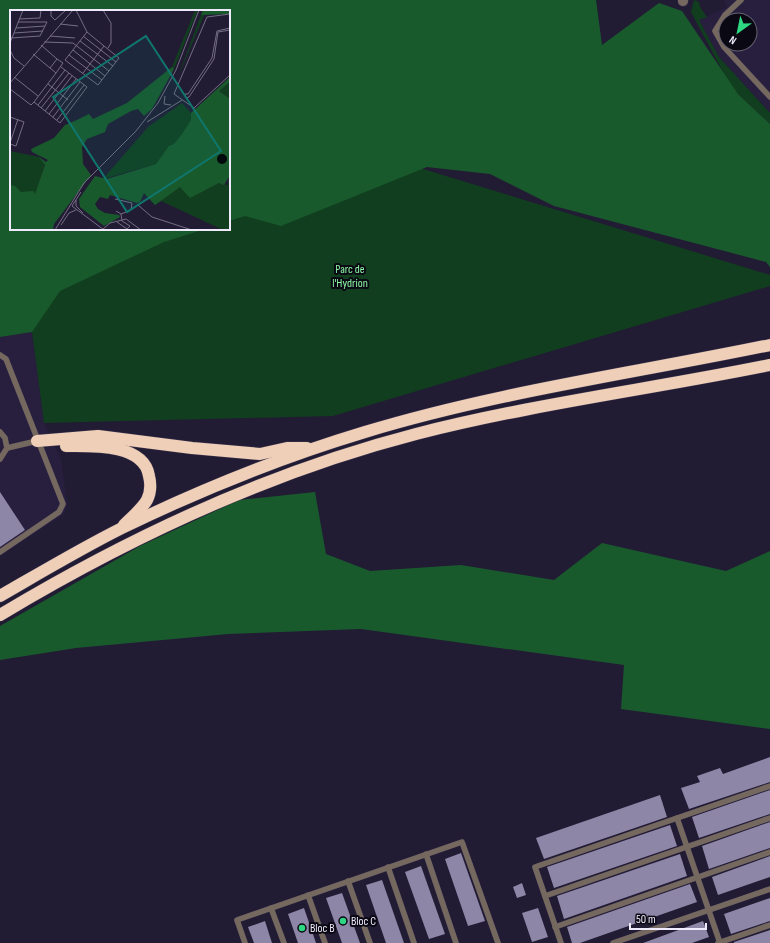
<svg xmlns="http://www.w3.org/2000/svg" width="770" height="943" font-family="'Sofia Sans Condensed',sans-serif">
  <rect width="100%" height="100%" fill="#221b34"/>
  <g fill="#281f3f" fill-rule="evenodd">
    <path d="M724,0h46v113l-51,-56 -20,-37 28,-13zM726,20h24v24h-24z"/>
    <path d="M32,332l12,91 17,36 6,46 -3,9 -64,42v-219z"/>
  </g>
  <g fill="#113e1e">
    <path d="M0,0h596l5,45 -181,123 350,107v11l-437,130 -289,7 -12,-91 -19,-103h216v-218h-218z"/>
    <path d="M694,0l5,2 1,5 7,10 -8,3 20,37 51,56v11l-32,-30 -10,-13 -37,-69z"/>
  </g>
  <g fill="#195a2d">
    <path d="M0,0h596l6,45 57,-42 23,8 56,83 32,30v143l-4,-5 -212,-56 -64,-32 -63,-7 -146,59 -36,-10 -16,5v-210h-218v218h194l-41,13 -104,49 -28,41 -32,5z"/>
    <path d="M315,492l11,62 44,17 91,-6 93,15 48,-37 124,28 44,-20v178l-149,-20 3,-44 -263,-36 -133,5 -152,14 -76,12v-34l140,-80 99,-46z"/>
  </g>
  <g fill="#8e86a6">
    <path d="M0,492l25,38 -25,17z"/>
    <path d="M770,757v25l-81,27 -8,-21 19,-6 -3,-6 23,-8 3,6z"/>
    <path d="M770,790v24l-71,24 -7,-21z"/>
    <path d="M660,795l7,22 -123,42 -8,-21z"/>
    <path d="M770,822v26l-61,21 -7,-23z"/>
    <path d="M670,825l7,21 -123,42 -7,-21z"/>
    <path d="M461,853l24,68 -17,5 -23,-67z"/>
    <path d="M680,854l7,22 -123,43 -7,-23z"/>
    <path d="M770,856v21l-52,18 -6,-18z"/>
    <path d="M421,866l24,68 -16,5 -24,-67z"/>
    <path d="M382,880l22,63h-18l-20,-58z"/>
    <path d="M522,883l4,12 -9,3 -4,-11z"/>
    <path d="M690,884l7,18 -117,41h-8l-5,-16z"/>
    <path d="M342,893l18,50h-18l-16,-45z"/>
    <path d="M770,898v23l-39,13 -7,-20z"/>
    <path d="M304,908l12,35h-18l-10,-29z"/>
    <path d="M538,908l10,29 -16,5 -10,-29z"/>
    <path d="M265,921l7,22h-18l-6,-16z"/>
    <path d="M703,921l6,16 -17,6h-49z"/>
    <path d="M770,930v13h-36v-1z"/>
  </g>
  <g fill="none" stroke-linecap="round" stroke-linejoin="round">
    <g stroke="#3f3850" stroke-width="6">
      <g id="lane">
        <path d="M741,0l-16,15 -10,16 9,16 46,50"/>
        <path d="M0,355l6,4 57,145 -4,8 -59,40"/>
        <path d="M0,432l5,6 2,10 -7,11"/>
        <path d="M7,448l30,-7"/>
        <path d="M677,818l43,125"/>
        <path d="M426,854l30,89"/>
        <path d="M388,867l26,76"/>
        <path d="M348,881l22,62"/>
        <path d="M308,895l17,48"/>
        <path d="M545,896l225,-78"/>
        <path d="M271,908l13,35"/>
        <path d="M555,927l215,-75"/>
        <path d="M245,943l-8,-23 225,-78 36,101"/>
        <path d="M561,943l-26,-76 235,-81"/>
        <path d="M613,943l157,-54"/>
        <path d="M718,943l52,-18"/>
      </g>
    </g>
    <g stroke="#3f3850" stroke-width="11">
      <path id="street" d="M683,0v1"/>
    </g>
    <g stroke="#3f3850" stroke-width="13">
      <g id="highway">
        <path d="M37,441l61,-5 94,12 68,6 27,-6h20"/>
        <path d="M66,446c24,0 78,-3 83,30 2,8 2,16 -2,24 -5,9 -16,18 -23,25"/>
        <path d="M0,596c40,-23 80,-47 122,-68 78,-38 160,-71 243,-96 132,-40 270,-59 405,-87"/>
        <path d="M0,615c130,-78 269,-143 416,-181 117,-30 236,-45 354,-69"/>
      </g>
    </g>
    <use href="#lane" stroke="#75685f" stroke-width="5.5"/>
    <use href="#street" stroke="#75685f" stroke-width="10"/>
    <use href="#highway" stroke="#efcfb8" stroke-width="12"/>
  </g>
  <g fill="#2ed883" stroke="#0a0813" stroke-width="1.5">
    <circle cx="343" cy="921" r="4"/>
    <circle cx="302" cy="928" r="4"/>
  </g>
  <g text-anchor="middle" stroke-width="4" stroke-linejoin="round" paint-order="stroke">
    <g font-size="12" fill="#8bf8a4" stroke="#0a0813">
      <text x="350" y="273">Parc de<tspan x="350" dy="14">l'Hydrion</tspan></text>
    </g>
    <g font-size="12" fill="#efebfd" stroke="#0a0813" text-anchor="start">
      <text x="351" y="925">Bloc C</text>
      <text x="310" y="932">Bloc B</text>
    </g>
  </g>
  <g transform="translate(10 10)">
    <rect width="220" height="220" fill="#221b34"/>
    <path d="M185,0h3l-24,59 -2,-2zM195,3l-21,50 -7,16 24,-64zM220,72v17h-1l-10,-8zM172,93l9,10 -1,84 29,-14 9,2 2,-7v52h-7l-62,-29 -6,4 -12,-13 13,-28 -53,15 45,-52zM0,141l30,6 5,8 -10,30 -14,-3 -11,-7z" fill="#113e1e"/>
    <path d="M193,0h27v4l-29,1zM162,57l2,2 -22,40 -8,7 -6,-7 -7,2 -23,13 -3,8 -18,7 -5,8 1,17 8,11 -37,49 -1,6h-43v-45l5,1 6,6 12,-1 2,3 10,-29 -6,-8 7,5 2,-2 -16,-8 -1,-3 23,-11 11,-13 12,-5 12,-6 4,5 34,-16zM220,67v5l-11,9 11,8v79l-2,8 1,-9 -5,8 2,1 -7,-3 -29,15 -10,-11 -25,18 -11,-12 -4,9 -3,1 -27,-8 -2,4 -8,-2 -5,7 3,5 7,4 14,2 1,2 -16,9 -24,-19 -1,-8 16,-23 12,3 49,-15 13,-18 5,-2 8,-10 9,-14v-7z" fill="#195a2d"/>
    <path d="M207 149a5 5 0 1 1 10 0a5 5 0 1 1-10 0Z" fill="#000a0d"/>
    <path fill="none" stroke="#746e84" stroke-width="1" d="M41,0v6l4,4 11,-10M66,0l11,22M93,0l8,13v20l-3,5M220,4l-23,3 -33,77 20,14 36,-33M9,9l21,-1 1,-8M50,14l18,2M6,18l29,-2M220,18l-13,3 -5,27 -24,36h-3l1,4 3,-1 25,-38 4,-27 12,-2M4,23l29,-2M40,26l25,2M73,26l33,26M1,28l29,-2 7,-14h-29M70,31l33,25M34,32l29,1 36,28M0,33l13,-33M31,35l16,14M0,40l4,8 10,8M63,40l32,26M23,44l17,14 6,5 7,-10 -6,-4 -7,9M59,45l33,25M46,63l-22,29 26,21 27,-36 -26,-20M73,63l21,-27 15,12 -21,27 -33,-25 22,-28 17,14M4,67l24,19M0,73l63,-73M38,74l20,16M0,79l21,16 3,-3M155,86l-1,8 7,1M28,95l27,-35M31,98l28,-35M35,101l27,-35M39,104l27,-35M0,107l14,5 -8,24 -6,-2M43,107l27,-35M47,110l27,-35M137,112l35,-22M0,133l8,-24M105,189l17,4 -1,7 -10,4M66,190v6l7,7M128,195l14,12 40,13M62,196l32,24M62,196l9,-14M106,201l5,3 1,7 8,5 -3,3 -10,-7M51,215l8,-12 7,-3M93,219l7,-6 16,-4 15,11M45,220l29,-47 52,-52 22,-28 18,-33 23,-60"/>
    <path fill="#0f766e" fill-opacity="0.15" stroke="#0f766e" stroke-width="2" d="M136,26l75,115 -94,61 -74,-115z"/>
    <rect width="220" height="220" fill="none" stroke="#efebfd" stroke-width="2"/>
  </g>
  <g transform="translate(738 32) rotate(213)"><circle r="19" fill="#0a0813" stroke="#666371"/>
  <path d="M0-3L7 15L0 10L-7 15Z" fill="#2ed883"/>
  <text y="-6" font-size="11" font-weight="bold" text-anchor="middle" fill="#efebfd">N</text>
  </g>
  <path d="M630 923v6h76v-6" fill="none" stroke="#efebfd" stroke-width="2"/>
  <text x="636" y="923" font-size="12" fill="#efebfd" stroke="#0a0813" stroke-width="3" paint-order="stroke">50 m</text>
</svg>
